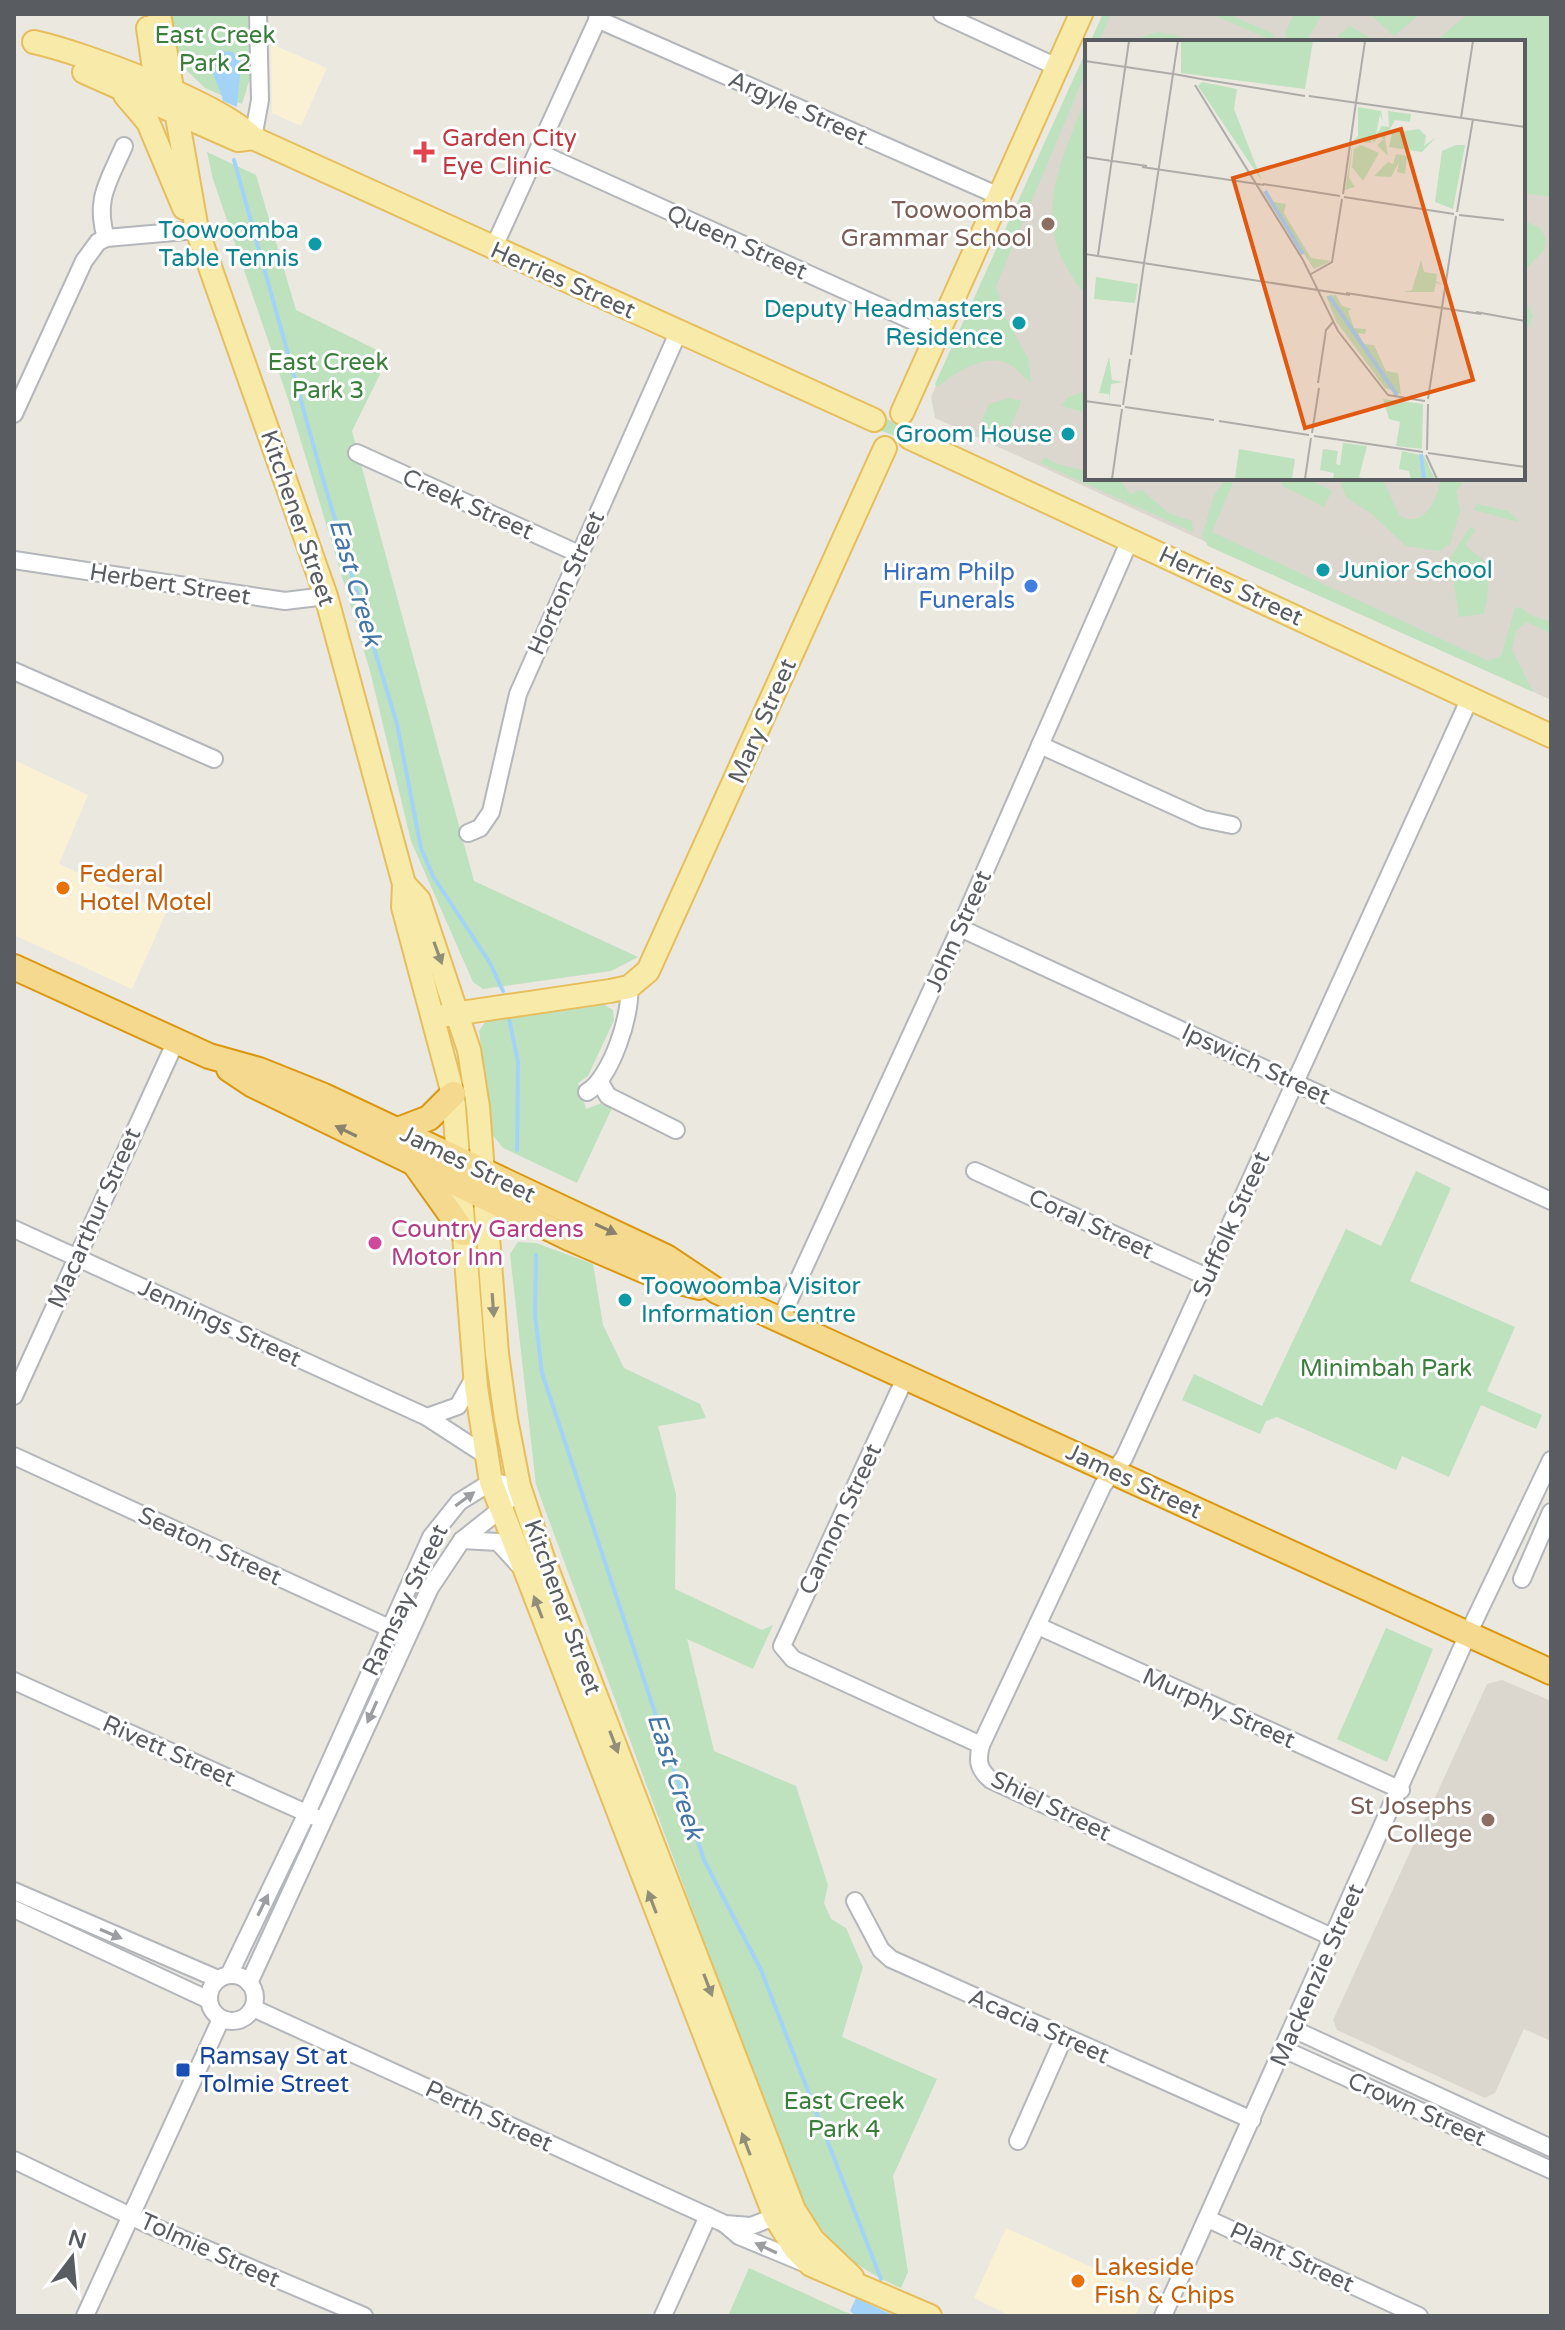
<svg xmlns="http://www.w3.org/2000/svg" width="1565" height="2330" font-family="'Varela Round',sans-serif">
  <rect width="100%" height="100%" fill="#ebe8e0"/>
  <g fill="#faf1d5">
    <path d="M271,44l56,24 -26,58 -29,-13z"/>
    <path d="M14,760l74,35 -29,69 107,49 -34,76 -118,-54z"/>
    <path d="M1006,2228l140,64 -11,24h-124l-37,-18z"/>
  </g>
  <g fill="#dbd7ce">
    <path d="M1103,14h448v686l-616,-282 -4,-21 156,-347v428h436v-436h-432z"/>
    <path d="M1502,1680l49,21v340l-27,-12 -29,64 -10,5 -148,-68 -4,-10 154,-336z"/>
  </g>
  <g fill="#bee1be">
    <path d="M165,14h83l3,61 -9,29 -37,-16 -30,-29z"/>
    <path d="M1103,14h8l-12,28h-9z"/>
    <path d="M1211,14h17l46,20 -3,6z"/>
    <path d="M1294,14h28l-16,28h-18l-3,-9z"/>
    <path d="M1370,14h50l-26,22z"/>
    <path d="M1467,14h84v183l-28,-4v-151h-88z"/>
    <path d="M1350,26l27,16h-38l-1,-7z"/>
    <path d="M1158,32l49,10h-80z"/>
    <path d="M1087,49v20l-91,217 8,28 25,46 2,22c-8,-4 -12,-11 -19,-16 -25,-16 -56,7 -75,21l-2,-3z"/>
    <path d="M1087,97v197c-9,-6 -13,-15 -19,-24 -35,-55 -4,-119 19,-173z"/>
    <path d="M207,152l49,23 40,135 93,46 -37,75 122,450 164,76 -27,14 -128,18 -10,-7 -62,-141 -41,-170 -35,-118 -47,-154 -75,-220z"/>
    <path d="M1523,220l17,8 6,11 -2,11 -21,22z"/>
    <path d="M1523,296l10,20 -10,22z"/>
    <path d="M1087,391v22l-26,-7 7,-9z"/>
    <path d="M1009,398l12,3c-1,5 -15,38 -19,43l-16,-6 -4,-18 7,-16z"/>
    <path d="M887,419l16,8 -2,11 -19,-7 -2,-5z"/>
    <path d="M1045,457l12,7 30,7v7l14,3 18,-3 11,16 12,-4 26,23 24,8 1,11 -153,-69z"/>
    <path d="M1227,478l6,5 -21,49 276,129 13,-5 14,-48 6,-1 9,8 21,7 -1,11 -23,-11 -11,9 -4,18 21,43 -325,-146 -6,-10 12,-41z"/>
    <path d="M1285,478h22l25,13 -8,16 -43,-22z"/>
    <path d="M1339,478h43l17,37c26,16 39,-18 42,-37h26l-11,13 4,20 -10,33 -11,7 -33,-5 -34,-32 -26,-17z"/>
    <path d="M1477,504l31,7 11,11 -45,-12z"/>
    <path d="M1470,527l5,3 -10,15 24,20 -2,36 -4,13 -24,3 -9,-59z"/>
    <path d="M598,1001l15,9 1,10 -26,56 -10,7 8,26 16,-6 10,5 -35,75 -74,-35 -11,-14 -13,-103 9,-13z"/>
    <path d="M1416,1171l35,17 -41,93 105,46 -28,64 55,24 -6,14 -55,-24 -32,72 -47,-21 -6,14 -119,-53 -11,4 -6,13 -78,-34 12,-26 68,32 84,-177 35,17z"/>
    <path d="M518,1242l18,1 57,21 10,61 21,43 76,36 6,14 -48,8 18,68 -1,95 87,41 11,-5 -20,44 -66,-30 27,112 82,35 32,99 -4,18 7,16 15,9 17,39 -21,70 95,42 -44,97 15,96 -7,16c-60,-27 -79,-51 -109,-108l-256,-695 -26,-231z"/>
    <path d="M1386,1628l47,21 -46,113 -50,-23z"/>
    <path d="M749,2268l94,43 13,5h-128z"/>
  </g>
  <g fill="#a3d4f8">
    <path d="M219,50l14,2 8,10 -4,45 -14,-6c-3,-19 -21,-34 -4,-51z"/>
    <path d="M856,2298l37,17v1h-37l-6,-5z"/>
  </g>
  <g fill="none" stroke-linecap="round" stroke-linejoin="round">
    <g stroke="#a3d4f8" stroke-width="4">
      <path d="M234,160l88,316 75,248 24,124 12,28 57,87 13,28"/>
      <path d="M509,1019l9,43 -1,88"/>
      <path d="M536,1255l-1,60 7,58 162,487 57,110 120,309"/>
    </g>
    <g stroke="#b3b6ba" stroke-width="20">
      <g id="minor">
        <path d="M942,14l115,53"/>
        <path d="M597,19l402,177"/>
        <path d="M253,138l7,-38 -2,-86"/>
        <path d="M538,152l399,180"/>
        <path d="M106,238c-12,-39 3,-57 18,-92"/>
        <path d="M493,249l107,-235"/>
        <path d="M14,414l70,-153 14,-19 8,-4 91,-8"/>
        <path d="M357,453l222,101"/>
        <path d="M14,560l271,41 41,-5"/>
        <path d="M14,671l200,88"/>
        <path d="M1040,745l163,74 29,6"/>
        <path d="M468,833l12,-5 11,-16 27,-118 160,-361"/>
        <path d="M960,928l591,273"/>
        <path d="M601,1084l7,12 68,34"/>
        <path d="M587,1092c24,-14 45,-78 42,-105"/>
        <path d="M975,1171l232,106"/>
        <path d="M14,1229l413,188 60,39"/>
        <path d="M780,1320l180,-392 170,-388"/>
        <path d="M906,1376l-124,270 11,13 188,86c-4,16 -3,24 10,35l343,158"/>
        <path d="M14,1396l162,-355"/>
        <path d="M427,1417l31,-11 16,-28"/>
        <path d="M14,1456l384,176"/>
        <path d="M462,1540l36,2 20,22"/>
        <path d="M1522,1579l29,-67"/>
        <path d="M1038,1626l363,164"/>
        <path d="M14,1681l301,136"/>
        <path d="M981,1745l122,-260 21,-27 346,-760"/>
        <path d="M14,1891l204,88"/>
        <path d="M855,1901l26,49 10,9 361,161"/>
        <path d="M14,1909l195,91"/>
        <circle cx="232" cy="1998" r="23"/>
        <path d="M229,1975l78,-162 124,-276 28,-35 32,-20 28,4 -18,23 -39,31 -32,48 -181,395"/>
        <path d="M253,2008l472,216 26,2 34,-13"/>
        <path d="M1293,2029l258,119"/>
        <path d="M1283,2049l268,121"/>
        <path d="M1018,2141l46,-104"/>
        <path d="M14,2160l133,64 217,92"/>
        <path d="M1208,2219l211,97"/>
        <path d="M726,2225l13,11 70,29"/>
        <path d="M85,2316l136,-297"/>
        <path d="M663,2316l45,-100"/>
        <path d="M1163,2316l305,-682 83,-174"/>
      </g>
    </g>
    <g stroke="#e6be5e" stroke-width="26">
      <g id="major">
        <path d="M159,14l38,216 129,366 78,288 -1,23 50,187 23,293 15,95 284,735 20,32 16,16 119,51"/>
        <path d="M148,28l10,69"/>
        <path d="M34,42c50,11 185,61 219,96l621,282"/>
        <path d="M84,72l154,68 15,-2"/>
        <path d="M125,95l23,27 36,86"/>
        <path d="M902,413l179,-399"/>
        <path d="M910,438l641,298"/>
        <path d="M404,884l15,16 50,150 9,57 19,247 9,65 13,67 25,75 250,649 19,30 39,37"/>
        <path d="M447,1015l163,-24 19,-4 19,-16 237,-523"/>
      </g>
    </g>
    <g stroke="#da9811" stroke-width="28">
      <g id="highway">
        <path d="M14,967l195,89 50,14 65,26 342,161 51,34 834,381"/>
        <path d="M229,1069l24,16 316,153 88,38 42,11"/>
        <path d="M398,1130l31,-12 24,-24"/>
        <path d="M417,1167l47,66"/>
      </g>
    </g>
    <use href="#minor" stroke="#fff" stroke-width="16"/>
    <use href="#major" stroke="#f8eaa8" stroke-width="22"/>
    <use href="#highway" stroke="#f4d98e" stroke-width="24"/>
  </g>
  <defs><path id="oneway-solid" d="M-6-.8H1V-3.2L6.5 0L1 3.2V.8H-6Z" transform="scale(2)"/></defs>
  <g fill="#918e79">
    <use href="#oneway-solid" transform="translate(438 953) rotate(70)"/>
    <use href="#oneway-solid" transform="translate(493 1305) rotate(86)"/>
    <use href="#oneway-solid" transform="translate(538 1607) rotate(-111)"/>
    <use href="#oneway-solid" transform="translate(614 1742) rotate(69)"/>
    <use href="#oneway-solid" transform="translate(652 1902) rotate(-111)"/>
    <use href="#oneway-solid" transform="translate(708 1985) rotate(69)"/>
    <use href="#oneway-solid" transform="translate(746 2144) rotate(-111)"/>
  </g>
  <g fill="#88826e">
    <use href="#oneway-solid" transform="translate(346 1131) rotate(-154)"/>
    <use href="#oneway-solid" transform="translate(606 1229) rotate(25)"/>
  </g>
  <g fill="#9b9da0">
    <use href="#oneway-solid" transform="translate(465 1499) rotate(-36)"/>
    <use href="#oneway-solid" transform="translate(372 1712) rotate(114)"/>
    <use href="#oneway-solid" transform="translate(263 1905) rotate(-64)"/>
    <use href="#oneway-solid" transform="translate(111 1934) rotate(23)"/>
    <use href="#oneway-solid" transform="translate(766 2248) rotate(-155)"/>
  </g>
  <path fill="#e0444e" stroke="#fff" stroke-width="3" d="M420 140h8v8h8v8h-8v8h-8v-8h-8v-8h8z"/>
  <g fill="#8d6e63" stroke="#fff" stroke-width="3">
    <circle cx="1048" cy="224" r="8"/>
    <circle cx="1488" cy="1820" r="8"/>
  </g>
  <g fill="#0f9aa8" stroke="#fff" stroke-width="3">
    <circle cx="315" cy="244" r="8"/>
    <circle cx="1019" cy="323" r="8"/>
    <circle cx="1068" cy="434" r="8"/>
    <circle cx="1323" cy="570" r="8"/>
    <circle cx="625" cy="1300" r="8"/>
  </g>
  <circle fill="#3f7fe0" stroke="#fff" stroke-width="3" cx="1031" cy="586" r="8"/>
  <g fill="#e8710a" stroke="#fff" stroke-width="3">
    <circle cx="63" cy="888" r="8"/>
    <circle cx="1078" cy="2281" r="8"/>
  </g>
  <circle fill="#d1479c" stroke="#fff" stroke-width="3" cx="375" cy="1243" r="8"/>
  <rect fill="#1a4fb4" stroke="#fff" stroke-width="3" x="175" y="2062" width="16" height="16" rx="4"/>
  <g text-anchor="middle" stroke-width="6" stroke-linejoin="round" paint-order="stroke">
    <g font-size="24" fill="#3a7e3c" stroke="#fff">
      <text x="215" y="43">East Creek<tspan x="215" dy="28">Park 2</tspan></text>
      <text x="328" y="370">East Creek<tspan x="328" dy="28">Park 3</tspan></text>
      <text x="1386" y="1376">Minimbah Park</text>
      <text x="844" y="2109">East Creek<tspan x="844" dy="28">Park 4</tspan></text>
    </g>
    <g font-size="24" fill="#595c60" stroke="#fff">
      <text transform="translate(798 108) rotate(24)" y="8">Argyle Street</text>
      <text transform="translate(737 242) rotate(24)" y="8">Queen Street</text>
      <text transform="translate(563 280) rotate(24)" y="8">Herries Street</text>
      <text transform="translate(468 504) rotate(24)" y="8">Creek Street</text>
      <text transform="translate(298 518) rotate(71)" y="8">Kitchener Street</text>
      <text transform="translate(566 583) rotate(-66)" y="8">Horton Street</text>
      <text transform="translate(170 584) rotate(9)" y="8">Herbert Street</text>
      <text transform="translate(1231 586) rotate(25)" y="8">Herries Street</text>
      <text transform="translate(762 721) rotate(-66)" y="8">Mary Street</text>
      <text transform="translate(958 931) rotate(-66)" y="8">John Street</text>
      <text transform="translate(1256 1064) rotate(25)" y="8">Ipswich Street</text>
      <text transform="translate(468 1164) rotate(26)" y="8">James Street</text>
      <text transform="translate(94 1218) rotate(-66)" y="8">Macarthur Street</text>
      <text transform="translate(1091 1224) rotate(25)" y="8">Coral Street</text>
      <text transform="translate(1231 1224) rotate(-66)" y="8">Suffolk Street</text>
      <text transform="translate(220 1323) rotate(25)" y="8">Jennings Street</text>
      <text transform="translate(1134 1481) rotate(25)" y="8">James Street</text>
      <text transform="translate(840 1519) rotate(-65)" y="8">Cannon Street</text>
      <text transform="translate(210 1546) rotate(25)" y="8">Seaton Street</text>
      <text transform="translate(405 1600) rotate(-64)" y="8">Ramsay Street</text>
      <text transform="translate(563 1607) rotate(70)" y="8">Kitchener Street</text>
      <text transform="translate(1219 1708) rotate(24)" y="8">Murphy Street</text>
      <text transform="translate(169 1751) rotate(24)" y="8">Rivett Street</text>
      <text transform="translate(1051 1806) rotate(26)" y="8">Shiel Street</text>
      <text transform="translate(1317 1975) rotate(-66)" y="8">Mackenzie Street</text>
      <text transform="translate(1039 2026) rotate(24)" y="8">Acacia Street</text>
      <text transform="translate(1417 2109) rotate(24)" y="8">Crown Street</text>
      <text transform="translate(489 2116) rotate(25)" y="8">Perth Street</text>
      <text transform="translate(210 2250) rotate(24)" y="8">Tolmie Street</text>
      <text transform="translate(1292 2257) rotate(25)" y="8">Plant Street</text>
    </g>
    <g font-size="24" fill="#be3a42" stroke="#fff" text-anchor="start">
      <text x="442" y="146">Garden City<tspan x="442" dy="28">Eye Clinic</tspan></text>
    </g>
    <g font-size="24" fill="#785e54" stroke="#fff" text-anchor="end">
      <text x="1032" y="218">Toowoomba<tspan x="1032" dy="28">Grammar School</tspan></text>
      <text x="1472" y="1814">St Josephs<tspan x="1472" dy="28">College</tspan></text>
    </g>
    <g font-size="24" fill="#0d838f" stroke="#fff" text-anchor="end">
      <text x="299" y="238">Toowoomba<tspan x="299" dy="28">Table Tennis</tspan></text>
      <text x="1003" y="317">Deputy Headmasters<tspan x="1003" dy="28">Residence</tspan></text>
      <text x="1052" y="442">Groom House</text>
      <text x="1339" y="578" text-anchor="start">Junior School</text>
      <text x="641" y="1294" text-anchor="start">Toowoomba Visitor<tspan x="641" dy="28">Information Centre</tspan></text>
    </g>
    <g font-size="24" fill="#366cbe" stroke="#fff" text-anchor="end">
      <text x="1015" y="580">Hiram Philp<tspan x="1015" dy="28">Funerals</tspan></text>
    </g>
    <g font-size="24" fill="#c56008" stroke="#fff" text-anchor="start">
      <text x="79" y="882">Federal<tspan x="79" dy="28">Hotel Motel</tspan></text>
      <text x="1094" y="2275">Lakeside<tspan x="1094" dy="28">Fish &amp; Chips</tspan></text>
    </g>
    <g font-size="24" fill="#b23c85" stroke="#fff" text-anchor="start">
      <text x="391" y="1237">Country Gardens<tspan x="391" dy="28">Motor Inn</tspan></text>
    </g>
    <g font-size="24" fill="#164399" stroke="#fff" text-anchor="start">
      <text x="199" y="2064">Ramsay St at<tspan x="199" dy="28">Tolmie Street</tspan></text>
    </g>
    <g font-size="26" font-style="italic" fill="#4376a7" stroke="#fff">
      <text transform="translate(356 582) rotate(74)" y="9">East Creek</text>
      <text transform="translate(676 1776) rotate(72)" y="9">East Creek</text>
    </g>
  </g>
  <g transform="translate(1085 40)">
    <rect width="440" height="440" fill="#ebe8e0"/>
    <path d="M96,1h132l-8,48 -124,-16zM117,42l35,7 -3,20 28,72 -64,-95zM273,67l23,4 2,11 -3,-8 -4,21 6,-9 7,1 -1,-16 23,3 -1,8 -15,-2 -10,18 3,18 -11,-11 7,-6 -6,-3 -4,7 -2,-5 -1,5 -18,-2 -4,37 6,9 -10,3 8,-49 5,-5zM334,89l7,7 -2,10 12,-9 -14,15 -33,-5 3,-14zM276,105l18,8 -16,28 -11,-14 2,-18zM371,105h9l-12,64 -18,-7 7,-51zM311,114l11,2 -2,18 -8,-2 2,-10 -8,15 -17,-1 14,-14 5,2zM175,148l14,14 12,2 -2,9 27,45 20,3 -17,8zM336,220l3,12 13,2 -1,7 6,3 -6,-1 -2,9h-31l9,-2zM11,237l42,7 -3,19 -41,-4zM251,255l6,11 10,3 -4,2 6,17 12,1 -1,5 -7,-1 5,11 11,1 12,26 12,2 3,21 -16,-6 -49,-67 -10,-25zM24,317l3,23 11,2 -12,2 -2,18v-8l-10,-1zM298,359l40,5 -1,45 -26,-3 4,-24 -11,-3zM258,403l24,3 -8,31 7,2h-33l1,-6 -14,-3 3,-21 15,2 -2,13 4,1zM154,409l56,10 -3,20h-57zM317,411l22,5 11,23h-24l-2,-8 -10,-2z" fill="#bee1be"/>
    <path fill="none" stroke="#a3d4f8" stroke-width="4" d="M180,151l38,63M244,256l68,99M336,414l3,25"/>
    <path fill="none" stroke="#adaca9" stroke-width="2" d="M0,21l88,13M89,34l27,5M116,39l104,17M110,45l108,175 35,71 50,64 37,6M224,56l216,31M271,62l9,-61M376,78l12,-77M0,117l62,9M57,127l122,18M178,144l77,12M258,154l13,-92M259,157l110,17M372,172l16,-93M67,173l26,-172M374,175l45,5M0,214l265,41M13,215l31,-214M59,223l9,-56M226,234l21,-12 10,-63M261,253l135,21M391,272l49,9M46,315l13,-92M233,343l8,-53 7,-8M343,359l28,-183M0,361l36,5M38,365l7,-46M40,367l89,13M134,381l90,14M227,393l7,-45M229,396l109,16M342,410l1,-46M343,413l97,14M341,415l11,24M27,439l10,-70M220,439l6,-41"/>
    <path fill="#e15910" fill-opacity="0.15" stroke="#e15910" stroke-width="4" d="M316,89l72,251 -168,48 -72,-250z"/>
    <rect width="440" height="440" fill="none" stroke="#595c60" stroke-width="4"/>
  </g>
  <rect width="1565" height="2330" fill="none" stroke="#595c60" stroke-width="32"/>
  <g transform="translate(72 2258) rotate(16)" stroke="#ffffff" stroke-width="6" paint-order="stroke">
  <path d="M0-6L14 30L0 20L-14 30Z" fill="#595c60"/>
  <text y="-12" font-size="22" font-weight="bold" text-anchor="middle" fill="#595c60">N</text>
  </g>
</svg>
